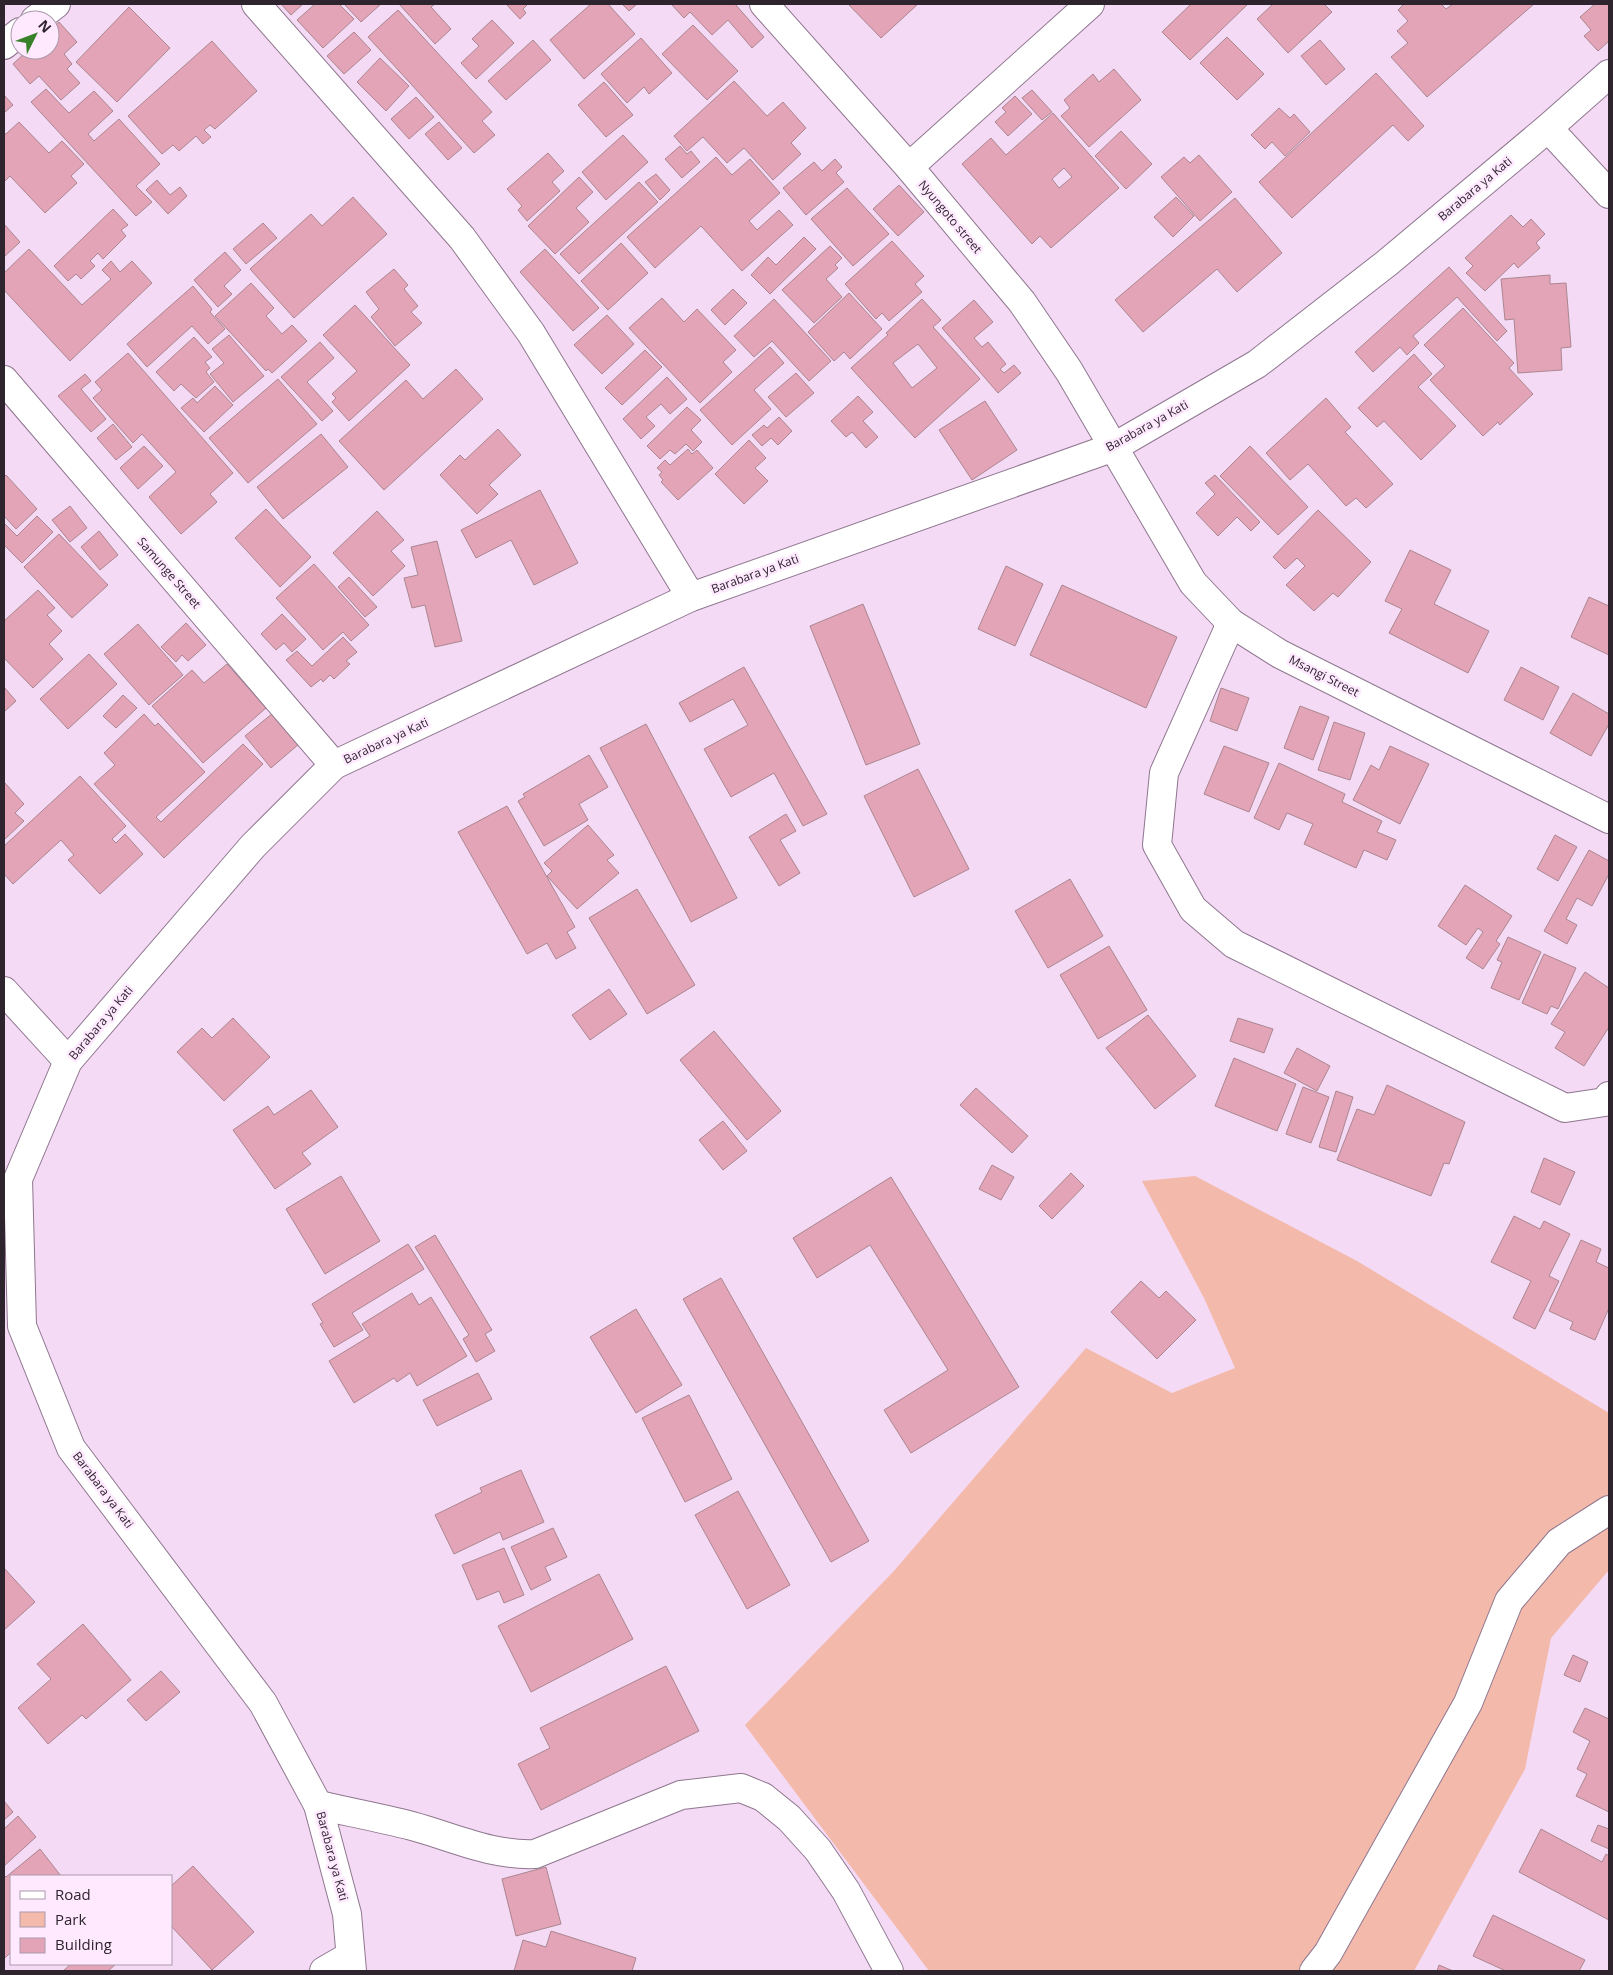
<svg xmlns="http://www.w3.org/2000/svg" width="1613" height="1975" font-family="'Open Sans',sans-serif">
  <rect width="100%" height="100%" fill="#f4daf5"/>
  <path fill="#f3b9aa" d="M1195,1176l162,85 252,152v157l-58,68 -26,131 -111,202h-485l-184,-246 148,-153 193,-224 86,45 63,-25 -31,-70 -62,-117z"/>
  <g fill="#e2a4b6" stroke="#ab8690" fill-rule="evenodd">
    <path d="M281,4h22l-12,11z"/>
    <path d="M315,4h24l15,15 -31,29 -26,-28z"/>
    <path d="M344,4h37l-20,18z"/>
    <path d="M399,4h36l-4,3 20,22 -16,15z"/>
    <path d="M506,4h22l-5,5 3,4 -6,6z"/>
    <path d="M591,4h17l27,30 -51,45 -34,-39z"/>
    <path d="M622,4h15l-8,7z"/>
    <path d="M671,4h64l29,33 -12,11 -24,-28 -16,15 -22,-23 -6,6z"/>
    <path d="M848,4h70l-37,34z"/>
    <path d="M1191,4h57l-58,56 -28,-28z"/>
    <path d="M1273,4h51l8,8 -44,41 -31,-34z"/>
    <path d="M1404,4h37l5,5 7,-5h81l-107,93 -36,-40 17,-14 -11,-12 11,-10 -10,-11z"/>
    <path d="M1595,4h14v37l-11,10 -14,-15 7,-6 -11,-13z"/>
    <path d="M129,7l41,41 -53,54 -41,-40z"/>
    <path d="M398,10l94,102 -10,9 13,14 -21,18 -106,-116z"/>
    <path d="M492,20l22,23 -38,36 -15,-16 18,-17 -7,-7z"/>
    <path d="M59,22l18,20 -13,12 8,10 -5,5 13,14 -19,17 -22,-24 -9,8 -17,-20 15,-14h22v-20z"/>
    <path d="M693,25l45,46 -31,29 -45,-46z"/>
    <path d="M354,32l17,18 -27,24 -17,-18z"/>
    <path d="M1227,37l37,37 -27,26 -37,-37z"/>
    <path d="M641,38l31,35 -23,21 -5,-7 -17,16 -26,-29z"/>
    <path d="M533,40l18,20 -45,40 -18,-19z"/>
    <path d="M1320,40l25,29 -19,16 -25,-29z"/>
    <path d="M212,41l45,50 -42,38 -5,-4 -6,5 7,7 -8,7 -7,-8 -17,15 -6,-6 -11,9 -34,-38z"/>
    <path d="M380,58l29,28 -23,25 -29,-29z"/>
    <path d="M1114,69l27,31 -52,47 -28,-31 9,-8 -6,-8 29,-26 6,8z"/>
    <path d="M1376,73l48,53 -16,15 -15,-16 -101,93 -33,-36z"/>
    <path d="M734,81l33,35 16,-14 23,26 -15,15 10,11 -28,26 -29,-32 -17,15 -24,-26 -16,14 -13,-15z"/>
    <path d="M604,82l29,33 -27,22 -28,-32z"/>
    <path d="M46,89l23,24 25,-22 19,20 -25,23 6,7 25,-22 41,45 -24,22 16,16 -16,14 -105,-114z"/>
    <path d="M1032,90l20,22 -10,8 -20,-22z"/>
    <path d="M4,95l9,10 -9,8z"/>
    <path d="M1015,96l17,18 -24,22 -13,-14 11,-10 -4,-4z"/>
    <path d="M416,97l18,20 -25,22 -18,-20z"/>
    <path d="M1279,108l11,10 4,-4 16,18 -25,24 -13,-14 -7,7 -14,-14z"/>
    <path d="M1053,113l66,75 -68,60 -11,-12 -8,8 -70,-80 29,-26 15,17zM1064,168l8,9 -13,11 -7,-9z"/>
    <path d="M19,122l30,31 13,-12 22,23 -13,12 6,7 -32,30 -35,-37 -6,6v-49l2,1z"/>
    <path d="M439,122l23,26 -14,12 -23,-26z"/>
    <path d="M1121,131l31,33 -26,25 -31,-33z"/>
    <path d="M623,135l25,27 -42,38 -24,-28z"/>
    <path d="M680,146l7,8 4,-3 9,11 -18,16 -17,-19z"/>
    <path d="M548,153l16,18 -12,11 8,9 -33,30 -9,-11 4,-4 -15,-17z"/>
    <path d="M1199,155l33,37 -32,29 -39,-44 23,-20 6,6z"/>
    <path d="M716,157l16,18 18,-16 30,34 -31,28 8,9 22,-20 14,15 -51,46 -41,-45 -46,42 -28,-31z"/>
    <path d="M835,159l7,8 -6,6 8,9 -38,33 -23,-27 31,-26 8,9z"/>
    <path d="M656,174l14,16 -10,10 -15,-18z"/>
    <path d="M579,177l14,15 -17,16 13,14 -34,32 -27,-28z"/>
    <path d="M157,180l13,15 10,-8 7,9 -19,18 -22,-24z"/>
    <path d="M639,182l19,20 -79,72 -19,-20z"/>
    <path d="M899,185l25,27 -26,24 -25,-27z"/>
    <path d="M847,188l42,46 -36,32 -42,-47z"/>
    <path d="M353,197l34,37 -93,84 -44,-49 61,-55 11,12z"/>
    <path d="M1176,197l18,19 -21,21 -19,-20z"/>
    <path d="M1235,198l47,55 -45,39 -20,-23 -74,63 -28,-32z"/>
    <path d="M113,209l15,16 -7,5 5,6 -23,23 -5,-6 -8,8 5,5 -14,13 -5,-5 -8,7 -14,-15z"/>
    <path d="M1511,215l12,12 8,-8 14,15 -9,9 4,5 -22,20 -4,-5 -29,28 -19,-18 7,-7 -8,-8z"/>
    <path d="M263,223l14,15 -31,26 -13,-15z"/>
    <path d="M4,224l16,18 -16,15z"/>
    <path d="M804,237l12,12 -46,45 -19,-19 17,-18 8,8z"/>
    <path d="M892,241l32,35 -9,8 7,8 -33,29 -7,-8 -6,6 -31,-35z"/>
    <path d="M621,243l27,30 -40,37 -27,-29z"/>
    <path d="M830,246l12,12 -7,7 3,3 -12,11 16,18 -28,26 -32,-33z"/>
    <path d="M29,249l53,56 29,-26 -9,-9 9,-9 9,11 12,-11 20,22 -82,78 -66,-71v-17z"/>
    <path d="M545,249l54,59 -26,23 -53,-59z"/>
    <path d="M225,252l16,18 -17,16 8,8 -14,13 -24,-27z"/>
    <path d="M1449,267l58,64 -10,10 -40,-44 -44,39 6,7 -12,12 -7,-8 -27,25 -18,-20z"/>
    <path d="M394,269l14,16 -4,4 14,17 -7,6 11,11 -27,23 -24,-29 8,-8 -13,-17z"/>
    <path d="M1550,275v9l16,-1 5,64 -10,1 1,22 -44,3 -4,-54 -9,1 -4,-41z"/>
    <path d="M251,283l23,25 -8,8 16,18 10,-9 15,16 -35,32 -4,-4 -2,2 -51,-55z"/>
    <path d="M193,286l19,23 -2,3 15,17 -17,15 -16,-18 -45,41 -20,-23z"/>
    <path d="M733,289l14,14 -22,22 -14,-15z"/>
    <path d="M849,293l33,36 -32,30 -6,-7 -10,9 -26,-29z"/>
    <path d="M662,298l22,24 13,-13 39,41 -13,12 9,10 -32,31 -71,-75z"/>
    <path d="M774,299l57,62 -22,20 -37,-40 -18,16 -20,-21z"/>
    <path d="M922,299l19,21 -8,7 47,52 -65,59 -64,-70 37,-33 -2,-2zM918,344l19,24 -25,20 -19,-25z"/>
    <path d="M974,300l19,22 -19,16 8,9 6,-5 18,22 -6,5 4,4 10,-8 7,8 -23,20 -56,-65z"/>
    <path d="M355,305l55,60 -61,56 -17,-19 4,-4 -4,-4 25,-23 -34,-36z"/>
    <path d="M1463,308l51,55 -5,5 24,26 -33,31 -2,-3 -15,14 -53,-56 15,-14 -21,-21z"/>
    <path d="M607,315l27,29 -32,30 -28,-29z"/>
    <path d="M229,335l35,41 -31,26 -23,-28 14,-11 -12,-14z"/>
    <path d="M194,337l18,20 -7,5 5,6 -4,4 8,10 -18,16 -15,-14 -7,7 -18,-19z"/>
    <path d="M320,342l14,16 -27,24 26,29 -11,10 -41,-44z"/>
    <path d="M770,347l14,16 -30,27 17,19 -39,36 -32,-35z"/>
    <path d="M645,350l17,17 -40,38 -17,-17z"/>
    <path d="M128,353l105,120 -23,21 7,8 -36,32 -32,-37 27,-25 -34,-38 -9,9 -40,-45 9,-8 -7,-8z"/>
    <path d="M1414,354l18,20 -14,13 38,39 -35,34 -37,-39 -7,6 -19,-19z"/>
    <path d="M456,369l27,30 -99,91 -45,-49 67,-61 17,19z"/>
    <path d="M796,373l18,20 -28,24 -18,-20z"/>
    <path d="M85,374l6,7 -10,8 25,30 -15,13 -33,-36z"/>
    <path d="M667,377l20,22 -17,15 -9,-10 -15,13 9,9 -14,13 -18,-20z"/>
    <path d="M278,379l39,45 -69,59 -39,-45z"/>
    <path d="M215,386l18,19 -29,27 -23,-24 12,-10 4,5z"/>
    <path d="M858,396l15,16 -10,9 15,16 -12,11 -14,-16 -6,5 -15,-16z"/>
    <path d="M1326,398l25,29 -6,5 48,52 -27,24 -10,-10 -10,8 -38,-42 -18,16 -24,-27z"/>
    <path d="M985,401l32,49 -45,30 -33,-50z"/>
    <path d="M687,407l14,13 -10,10 11,12 -9,9 -7,-7 -11,10 -5,-4 -10,9 -13,-13z"/>
    <path d="M779,417l13,14 -14,14 -7,-7 -9,8 -10,-11 12,-10 3,3z"/>
    <path d="M113,424l19,23 -16,13 -19,-22z"/>
    <path d="M498,429l23,26 -32,30 9,9 -21,20 -37,-39 20,-20 5,5z"/>
    <path d="M321,434l27,33 -65,52 -26,-32z"/>
    <path d="M749,440l17,18 -11,10 13,13 -24,23 -29,-30z"/>
    <path d="M144,446l19,20 -25,23 -18,-21z"/>
    <path d="M1250,446l58,61 -30,28 -58,-59z"/>
    <path d="M688,449l4,5 5,-4 16,18 -35,32 -17,-18 2,-2 -4,-5 3,-3 -5,-4 8,-8 5,5z"/>
    <path d="M6,475l31,34 -21,20 -12,-13v-39z"/>
    <path d="M1215,475l45,47 -9,9 -14,-14 -19,19 -22,-23 19,-19 -10,-11z"/>
    <path d="M540,490l38,73 -44,22 -23,-45 -35,18 -15,-28z"/>
    <path d="M70,506l17,22 -17,14 -18,-22z"/>
    <path d="M266,509l45,48 -31,30 -45,-49z"/>
    <path d="M1318,510l53,52 -33,35 -5,-4 -19,18 -28,-26 19,-19 -8,-8 -12,11 -12,-12z"/>
    <path d="M377,511l27,29 -13,11 14,15 -32,30 -40,-43z"/>
    <path d="M37,516l16,16 -31,31 -18,-18v-22l13,13z"/>
    <path d="M99,531l19,24 -18,15 -19,-23z"/>
    <path d="M59,534l49,51 -36,33 -48,-51z"/>
    <path d="M437,541l25,100 -27,6 -10,-42 -13,3 -8,-30 14,-3 -7,-28z"/>
    <path d="M1410,550l41,20 -17,34 55,27 -21,42 -79,-40 13,-24 -17,-8z"/>
    <path d="M314,564l55,61 -18,16 -8,-9 -20,18 -47,-52z"/>
    <path d="M1006,566l37,18 -28,62 -37,-17z"/>
    <path d="M349,577l28,30 -12,10 -27,-30z"/>
    <path d="M1062,585l115,52 -31,71 -116,-53z"/>
    <path d="M38,590l17,18 -8,7 15,16 -13,13 14,15 -30,29 -29,-30v-37z"/>
    <path d="M1589,597l20,9v49l-38,-18z"/>
    <path d="M863,604l57,140 -54,21 -56,-139z"/>
    <path d="M282,614l24,25 -14,13 -8,-9 -8,7 -15,-16z"/>
    <path d="M186,623l20,22 -18,16 -6,-6 -6,7 -15,-15z"/>
    <path d="M138,624l45,51 -34,30 -45,-51z"/>
    <path d="M343,637l14,15 -11,9 4,3 -16,15 -4,-4 -7,7 -2,-3 -10,8 -25,-27 11,-9 15,15z"/>
    <path d="M89,654l28,30 -49,45 -28,-30z"/>
    <path d="M227,664l39,44 -63,55 -51,-57 40,-36 12,13z"/>
    <path d="M744,667l83,147 -24,12 -29,-53 -43,24 -27,-48 44,-24 -15,-26 -43,23 -11,-19z"/>
    <path d="M1521,667l38,20 -16,33 -39,-20z"/>
    <path d="M4,687l12,14 -12,11z"/>
    <path d="M1221,688l28,10 -12,33 -27,-10z"/>
    <path d="M1573,693l36,21v10l-18,32 -41,-23z"/>
    <path d="M123,695l14,13 -21,20 -13,-12z"/>
    <path d="M1300,706l29,11 -16,43 -29,-12z"/>
    <path d="M273,713l26,31 -28,24 -26,-32z"/>
    <path d="M144,714l11,12 3,-3 47,49 -49,45 5,5 82,-78 20,20 -99,94 -70,-74 21,-19 -11,-12z"/>
    <path d="M1334,722l31,11 -15,47 -32,-10z"/>
    <path d="M646,724l91,174 -46,24 -91,-174z"/>
    <path d="M1224,746l45,17 -20,49 -45,-18z"/>
    <path d="M1390,746l39,18 -29,60 -47,-24 18,-35 8,5z"/>
    <path d="M589,755l19,32 -29,17 9,16 -44,26 -26,-45 7,-4 -2,-3z"/>
    <path d="M1279,763l66,31 -3,8 40,19 -5,11 19,8 -9,20 -23,-10 -8,18 -52,-24 9,-20 -26,-11 -8,17 -25,-12z"/>
    <path d="M918,769l51,100 -55,28 -50,-101z"/>
    <path d="M80,776l46,50 -14,13 4,4 9,-9 18,20 -43,40 -32,-34 6,-5 -13,-15 -48,44 -9,-10v-28z"/>
    <path d="M4,782l20,22 -9,9 9,8 -20,19z"/>
    <path d="M507,806l68,121 -8,5 9,16 -20,11 -9,-16 -20,11 -69,-122z"/>
    <path d="M786,814l10,17 -16,9 20,33 -21,13 -30,-49z"/>
    <path d="M588,825l26,30 -7,5 12,13 -42,36 -30,-33 5,-5 -8,-8z"/>
    <path d="M1555,835l22,12 -19,34 -21,-12z"/>
    <path d="M1589,850l20,11v13l-17,32 -15,-8 -11,21 11,6 -10,19 -23,-13z"/>
    <path d="M1070,879l33,57 -55,32 -33,-57z"/>
    <path d="M1465,885l47,31 -16,25 4,3 -17,25 -17,-11 17,-26 -5,-4 -12,17 -28,-19z"/>
    <path d="M637,889l58,96 -48,29 -58,-96z"/>
    <path d="M1508,937l33,15 -22,48 -28,-12 11,-26 -5,-2z"/>
    <path d="M1109,946l38,64 -49,29 -38,-64z"/>
    <path d="M1544,954l32,14 -18,41 -7,-3 -4,8 -25,-11z"/>
    <path d="M1585,972l24,16v39l-25,39 -29,-18 10,-16 -14,-8z"/>
    <path d="M609,989l18,25 -37,26 -18,-25z"/>
    <path d="M1148,1015l48,61 -41,33 -49,-61z"/>
    <path d="M233,1018l37,39 -46,44 -47,-49 25,-24 10,10z"/>
    <path d="M1238,1018l35,11 -9,24 -34,-12z"/>
    <path d="M714,1031l67,80 -34,29 -67,-80z"/>
    <path d="M1297,1048l33,18 -13,25 -33,-18z"/>
    <path d="M1234,1058l62,26 -19,47 -62,-25z"/>
    <path d="M1387,1085l78,37 -16,42 -5,-1 -13,33 -94,-36 20,-51 17,6z"/>
    <path d="M1303,1087l26,10 -18,46 -25,-9z"/>
    <path d="M976,1088l52,48 -16,17 -52,-48z"/>
    <path d="M311,1090l27,37 -36,26 9,11 -36,25 -42,-59 35,-24 6,9z"/>
    <path d="M1336,1091l17,6 -17,55 -17,-5z"/>
    <path d="M723,1121l24,30 -24,19 -24,-30z"/>
    <path d="M1544,1158l31,14 -15,33 -29,-13z"/>
    <path d="M992,1165l22,12 -13,23 -22,-11z"/>
    <path d="M1071,1173l13,13 -32,33 -13,-13z"/>
    <path d="M341,1176l39,65 -55,33 -39,-65z"/>
    <path d="M891,1177l128,210 -108,66 -27,-43 64,-40 -78,-125 -53,33 -24,-40z"/>
    <path d="M1514,1216l26,13 4,-8 26,13 -21,42 10,5 -24,48 -22,-11 18,-37 -40,-19z"/>
    <path d="M435,1235l57,95 -7,4 10,17 -19,11 -13,-23 6,-4 -54,-88z"/>
    <path d="M1581,1240l20,9 -5,13 13,6v40l-14,32 -25,-11 3,-7 -24,-11z"/>
    <path d="M408,1244l16,25 -72,44 11,17 -29,17 -14,-23 3,-1 -11,-19z"/>
    <path d="M721,1278l148,263 -38,21 -148,-263z"/>
    <path d="M1141,1281l18,17 7,-7 30,29 -39,39 -46,-47z"/>
    <path d="M412,1293l7,12 12,-8 36,59 -50,30 -7,-13 -13,9 -3,-4 -40,25 -25,-42 41,-25 -8,-12z"/>
    <path d="M636,1309l46,76 -46,28 -46,-76z"/>
    <path d="M478,1373l14,26 -55,27 -14,-26z"/>
    <path d="M689,1395l43,84 -47,23 -43,-84z"/>
    <path d="M521,1470l23,52 -41,18 -3,-8 -46,22 -19,-39 47,-23 -2,-4z"/>
    <path d="M738,1491l52,94 -43,24 -52,-94z"/>
    <path d="M553,1528l14,29 -22,10 6,13 -20,10 -20,-43z"/>
    <path d="M504,1548l20,47 -20,8 -5,-12 -22,9 -15,-35z"/>
    <path d="M4,1568l31,34 -31,28z"/>
    <path d="M599,1574l34,65 -102,53 -33,-66z"/>
    <path d="M83,1624l48,56 -45,39 -4,-4 -34,29 -30,-36 33,-29 -14,-15z"/>
    <path d="M1573,1655l15,7 -8,20 -16,-7z"/>
    <path d="M666,1666l33,65 -158,79 -23,-46 32,-16 -10,-20z"/>
    <path d="M161,1671l19,21 -34,29 -19,-21z"/>
    <path d="M1585,1708l24,11v93l-33,-16 11,-22 -10,-5 13,-28 -17,-9z"/>
    <path d="M4,1801l9,11 -9,8z"/>
    <path d="M18,1816l18,21 -32,29v-37z"/>
    <path d="M1598,1825l11,4v20l-18,-8z"/>
    <path d="M1541,1829l61,33 4,-8 3,2v64l-90,-48z"/>
    <path d="M40,1849l21,27h-50v76l-7,7v-84l2,2z"/>
    <path d="M193,1866l61,66 -42,38 -41,-44v-40z"/>
    <path d="M546,1867l15,57 -45,12 -14,-57z"/>
    <path d="M1493,1915l92,45 -6,11h-73l-33,-15z"/>
    <path d="M551,1931l85,27 -4,13h-118l9,-31 23,7z"/>
    <path d="M71,1964h45l-8,7h-45z"/>
    <path d="M1439,1965l14,6h-16z"/>
  </g>
  <g fill="none" stroke-linecap="round" stroke-linejoin="round">
    <g stroke="#8f778f" stroke-width="30">
      <g id="street">
        <path d="M256,4l206,234 69,95 160,264"/>
        <path d="M764,4l145,163 113,135 47,69 124,212 38,40 49,31 329,165"/>
        <path d="M35,20l21,-16"/>
        <path d="M4,45l16,-13"/>
        <path d="M1548,128l61,66"/>
        <path d="M909,167l181,-163"/>
        <path d="M4,380l330,385"/>
        <path d="M1231,623l-67,150 -7,72 36,64 41,35 331,164 40,-6 4,-6"/>
        <path d="M4,991l64,70"/>
        <path d="M318,1805c31,7 63,13 94,21 41,11 80,30 123,28l146,-59 60,-7 22,9 26,21 29,32 28,41 43,80"/>
        <path d="M324,1971l26,-15"/>
        <path d="M352,1971l-5,-57 -29,-109 -55,-102 -192,-255 -49,-122 -4,-147 50,-118 185,-215 81,-81 357,-168 423,-150 143,-83 130,-101 161,-135 61,-54"/>
        <path d="M1314,1971l14,-18 140,-250 41,-102 50,-59 50,-32"/>
      </g>
    </g>
    <use href="#street" stroke="#fff" stroke-width="28"/>
  </g>
  <g text-anchor="middle" stroke-width="5" stroke-linejoin="round" paint-order="stroke">
    <g font-size="12" fill="#2e242e" stroke="#ffe9ff">
      <text transform="translate(1475 189) rotate(-40)" y="4">Barabara ya Kati</text>
      <text transform="translate(950 217) rotate(50)" y="4">Nyungoto street</text>
      <text transform="translate(1147 426) rotate(-29)" y="4">Barabara ya Kati</text>
      <text transform="translate(169 573) rotate(49)" y="4">Samunge Street</text>
      <text transform="translate(755 574) rotate(-20)" y="4">Barabara ya Kati</text>
      <text transform="translate(1324 676) rotate(27)" y="4">Msangi Street</text>
      <text transform="translate(386 741) rotate(-25)" y="4">Barabara ya Kati</text>
      <text transform="translate(101 1023) rotate(-50)" y="4">Barabara ya Kati</text>
      <text transform="translate(103 1490) rotate(53)" y="4">Barabara ya Kati</text>
      <text transform="translate(332 1856) rotate(75)" y="4">Barabara ya Kati</text>
    </g>
  </g>
  <rect width="1613" height="1975" fill="none" stroke="#2e242e" stroke-width="10"/>
  <rect x="10" y="1875" width="162" height="90" fill="#ffe9ff" stroke="#ab9aab"/>
  <rect x="20" y="1891" width="25" height="8" fill="#ffffff" stroke="#ab9aab"/>
  <text x="55" y="1900" font-size="15" fill="#2e242e">Road</text>
  <rect x="20" y="1912" width="25" height="15" fill="#f3b9aa" stroke="#ab9aab"/>
  <text x="55" y="1925" font-size="15" fill="#2e242e">Park</text>
  <rect x="20" y="1938" width="25" height="15" fill="#e2a4b6" stroke="#ab9aab"/>
  <text x="55" y="1950" font-size="15" fill="#2e242e">Building</text>
  <g transform="translate(35 35) rotate(48)"><circle r="24" fill="#ffe9ff" stroke="#ab9aab"/>
  <path d="M0-4L9 19L0 12L-9 19Z" fill="#378128"/>
  <text y="-8" font-size="14" font-weight="bold" text-anchor="middle" fill="#2e242e">N</text>
  </g>
</svg>
